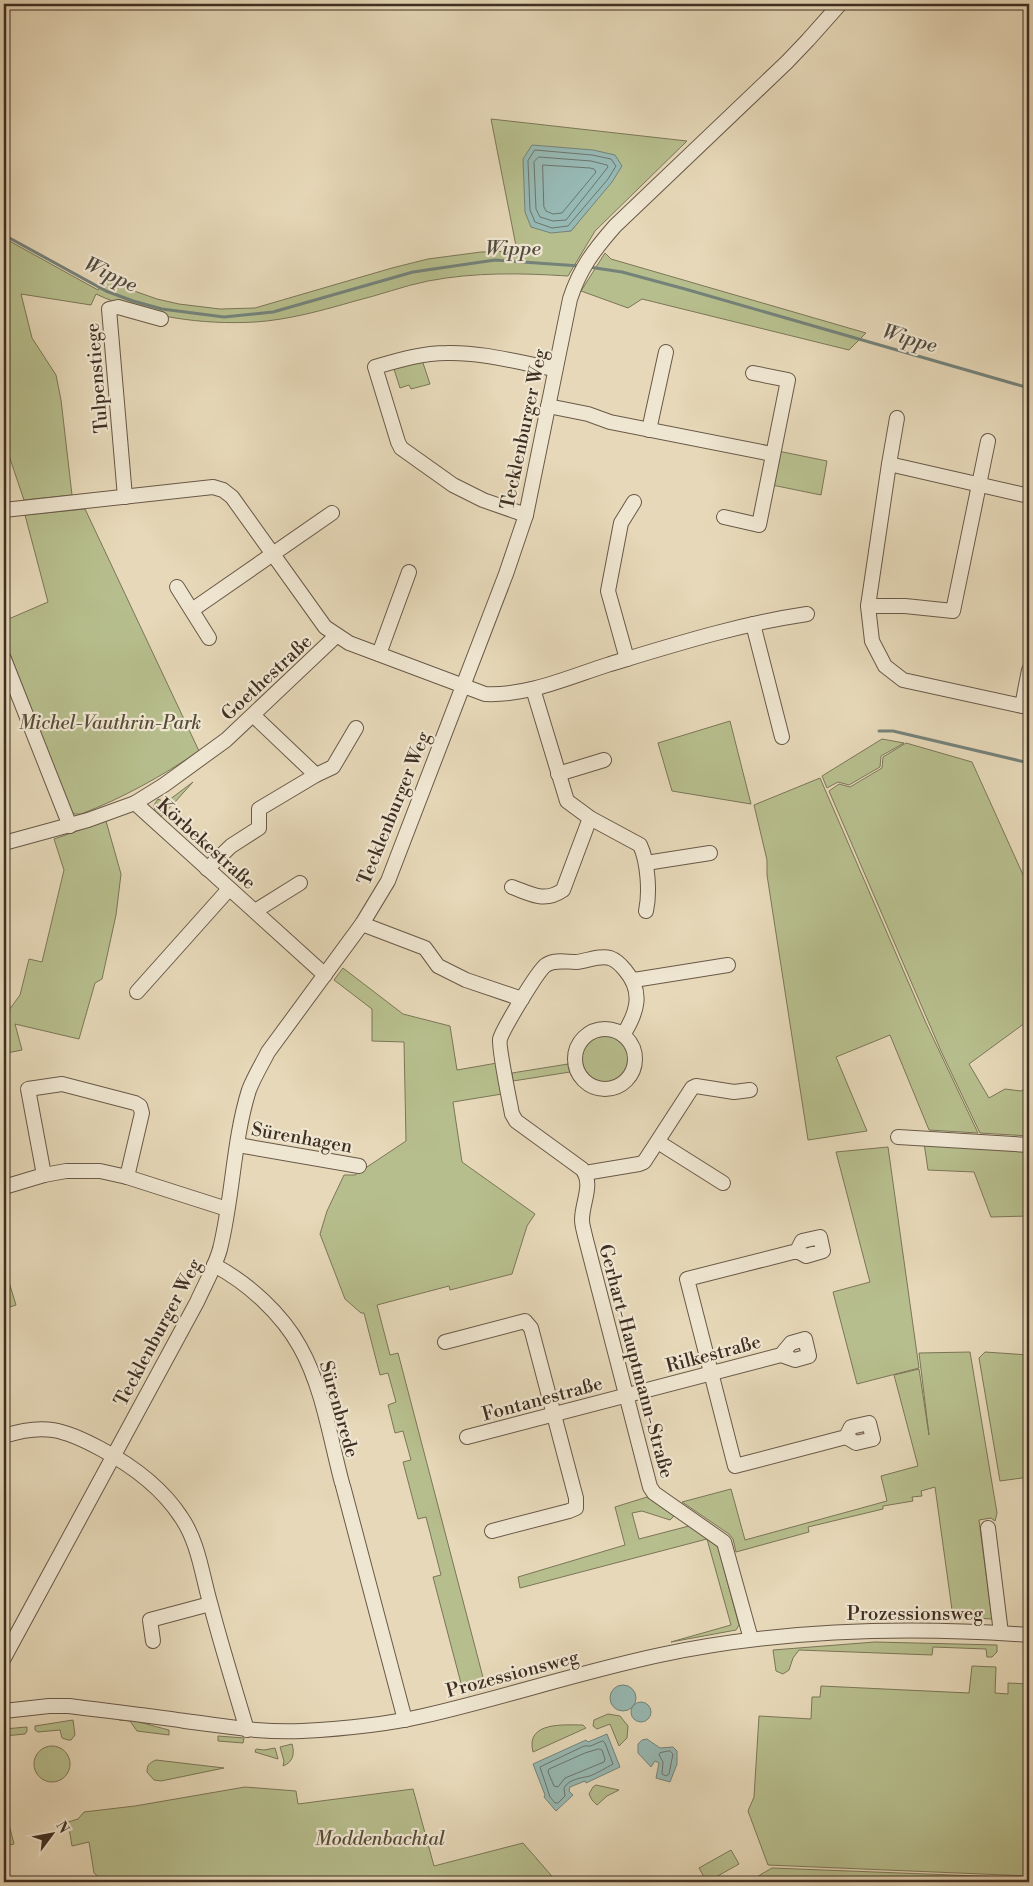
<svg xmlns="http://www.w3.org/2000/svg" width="1033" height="1886" font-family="'Libre Bodoni',serif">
  <rect width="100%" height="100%" fill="#e6d8b8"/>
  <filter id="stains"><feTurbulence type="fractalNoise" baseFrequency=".004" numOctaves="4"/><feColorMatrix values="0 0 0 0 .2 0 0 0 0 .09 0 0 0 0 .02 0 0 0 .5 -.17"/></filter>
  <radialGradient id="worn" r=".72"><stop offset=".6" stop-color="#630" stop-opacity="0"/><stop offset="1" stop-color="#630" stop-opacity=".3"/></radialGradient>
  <g fill="#b7be8d" stroke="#7b7658" fill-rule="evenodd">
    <path d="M491,119l196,22 -92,90 -27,45c-47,-3 -93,-4 -140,5 -25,5 -48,14 -73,20 -31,9 -67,19 -100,21 -53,3 -110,-5 -159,-28l-5,11 -70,-11 11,44 24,37 5,25 11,95 -48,5 -20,-59v-203l94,52 5,-10 54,19 22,5 41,5 35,-1 137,-40 36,-9 53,-7 36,-1zM591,206l-20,25 -40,-4z"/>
    <path d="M605,253l6,6 255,74 -17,17 -207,-51 -14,9 -47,-17z"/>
    <path d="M422,360l8,24 -19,5 -2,-4 -9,3 -7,-22z"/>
    <path d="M778,451l49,10 -6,34 -49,-10z"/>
    <path d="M85,509l114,242c-37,25 -76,47 -118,63h-7l-4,-5 -66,-170v-18l44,-19 -23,-87z"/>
    <path d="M730,721l21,83 -79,-13 -14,-48z"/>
    <path d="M882,739l22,4 -23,13 -1,11 -31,18 -11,-3 -11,6 -5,-12z"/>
    <path d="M906,743l66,19 57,126v114l-3,2 3,5v11l-60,44 20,34 16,-9 16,2 8,-5v50l-49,-3 -39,-82 -112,-260 10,-7 11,3 32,-19 1,-11z"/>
    <path d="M820,778l106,245 52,110 -49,-3 -39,-95 -54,22 31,74 -59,9 -41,-265v-15l-13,-55z"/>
    <path d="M193,782l-18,20 -6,-2z"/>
    <path d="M158,799l14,6 -11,12 -6,-6 -1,-6z"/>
    <path d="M106,821l15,53 -5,41 -14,64 -7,4 -16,56 -64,-15 7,26 -15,3 -3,-20v-16l16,-22 9,-36 13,3 22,-92 -10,-31z"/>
    <path d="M343,968l60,46 47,12 7,44 40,-7 5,31 -49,8 9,60 73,52 -8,12 -15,48 -62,16 -1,-4 -72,19 13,50 8,-2 87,332 -22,6 -30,-114 8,-2 -15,-58 -8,2 -15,-57 8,-2 -8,-29 -8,2 -7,-28 8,-3 -8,-29 -8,2 -16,-62h-3l-16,-14 -25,-65 7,-23 17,-36h11l51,-34 -2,-99 -32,-1v-32l-38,-29z"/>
    <circle cx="605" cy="1060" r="24"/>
    <path d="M568,1064l2,8 -57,9 -1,-8z"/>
    <path d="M924,1143l105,7v66l-38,1 -17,-45 -46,-2z"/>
    <path d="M888,1147l31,221 -62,16 -24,-92 37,-10 -34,-130z"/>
    <path d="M4,1266l12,39 -12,4z"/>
    <path d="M970,1352l27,161 -2,8 -4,-3 -12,2 13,99 -39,-2 -18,-130 -14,4 1,5 -10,1 1,4 -30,5v3l-75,18 1,5 -73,20 -3,-13 -4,-5 -47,-32 49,-13 14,51 142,-39 -6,-25 37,-10 -24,-91 25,-6 10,66 -10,-82z"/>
    <path d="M985,1352l44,3v122l-29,4 -21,-123z"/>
    <path d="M647,1497l27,19 -4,4 -28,-9 -10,2 7,26 50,-13 26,19 3,2 21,78 -3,5 -65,12 60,-17 -24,-86 -187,49 -2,-11 107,-32 -10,-38z"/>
    <path d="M875,1642l122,3v7l-5,5h-5l-1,-8 -53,-2 -1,8 -133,-5 -6,8 -4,12 -6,4 -7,-3 -3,-21z"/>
    <path d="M972,1666l24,1 -1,26 13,1v-11l21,1v192l-261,-11 -20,-54 6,-14 5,-81 52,3 1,-22h8l1,-11 148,7z"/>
    <path d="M608,1714l12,2 8,10 -1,12 -8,8 -9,-22 -13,5 -4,-3 1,-6z"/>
    <path d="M119,1718c17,2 33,8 50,12v5l-32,-4 -7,-10 -11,-1z"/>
    <path d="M73,1720l2,15 -4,5h-3l-6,-2 -2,-8 -22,2 -3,-2v-4z"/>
    <path d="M583,1725l3,3 -53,24c-8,-31 32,-27 50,-27z"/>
    <path d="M27,1727v4l-2,3 -21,2v-7z"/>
    <path d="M218,1736l26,2 -1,5 -25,-2z"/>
    <path d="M292,1744c3,10 1,18 -9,22l1,-5 -4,-14z"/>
    <circle cx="52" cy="1764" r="18"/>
    <path d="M275,1748l3,11 -23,-7 1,-3 8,1z"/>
    <path d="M156,1760l68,8 -63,13 -7,-1 -7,-8c0,-7 2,-9 9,-12z"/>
    <path d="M596,1785l23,5 -12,6 -10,9 -5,-5 -3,-6 4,-7z"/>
    <path d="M245,1787l51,4 2,13 115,-15 21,77 89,-23 34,39h-453l-10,-9 -5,-31 -17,4 -4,-24 10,-3 6,-7 51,-6z"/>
    <path d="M4,1805l10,39 -10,2z"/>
    <path d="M731,1850l8,14 -32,18 -8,-14z"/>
    <path d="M772,1868l257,10v4h-281z"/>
  </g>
  <g fill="#97b9b4" stroke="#74827a">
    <path d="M532,145l61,5 22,5 7,11 -10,16 -41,49 -20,2 -20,-6 -6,-15 -2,-53z"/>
    <circle cx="623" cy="1698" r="13"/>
    <circle cx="641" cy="1712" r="10"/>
    <path d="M607,1734l13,33 -34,16 -1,-2 -15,6 -1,4 4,4 -17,16 -12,-14 1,-2 -12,-31 53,-24 2,2z"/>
    <path d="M647,1739l13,9 13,-1 4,4v13l-7,18 -14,-4 3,-15 -4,-2 -4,6 -13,-14v-9l4,-4z"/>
  </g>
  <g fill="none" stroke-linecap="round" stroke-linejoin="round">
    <g stroke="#6b746c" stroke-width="1">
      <path d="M535,150l57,5 19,4 5,7 -8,13 -40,47 -16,2 -17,-6 -5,-12 -2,-49z"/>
      <path d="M539,157l52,4 16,4 1,2 -42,53 -13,1 -13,-4 -4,-8 -2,-47z"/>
      <path d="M543,165l47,3 4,1 2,3 -34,41 -9,1 -7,-3 -2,-4z"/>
      <path d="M603,1741l2,2 8,21c-7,4 -16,9 -23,12 -9,2 -21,3 -26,12l1,8 -7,7h-3l-5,-6 -10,-30 44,-21h6z"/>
      <path d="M599,1749l3,1 3,9 -1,3 -39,16 -7,9 -4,-1 -6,-14 1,-3 36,-16z"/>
      <path d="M670,1751l3,3 -4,20 -3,2 -4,-2 1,-12 -4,-7 1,-2z"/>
    </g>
    <g stroke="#74827a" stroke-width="3">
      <path d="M4,235l102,56 27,10 29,8 62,8 49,-5 140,-40 82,-12 85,6"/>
      <path d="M589,267l33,5 63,17 344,99"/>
      <path d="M879,731h14l136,32"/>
    </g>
    <g stroke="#695948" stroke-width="16">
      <g id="minor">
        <path d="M548,406l40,8 22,8 162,32"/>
        <path d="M649,430l17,-78"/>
        <path d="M889,464l8,-46"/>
        <path d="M1029,496l-140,-32 -21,142 4,35 13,25 18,14 119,26 7,-36"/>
        <path d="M125,497l-16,-188 9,-2 43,12"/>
        <path d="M4,510l209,-23 10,3 9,7 93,130 24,16 136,51c42,2 82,-16 122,-29 66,-20 132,-41 200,-51"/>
        <path d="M526,515l-43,-15 -30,-15 -52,-37 -3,-6 -23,-75c24,-7 47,-14 72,-14 36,-1 73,10 108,16"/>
        <path d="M724,517l35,8 29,-145 -35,-7"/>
        <path d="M177,587l32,51"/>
        <path d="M868,606h37l48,5 35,-170"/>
        <path d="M192,610l140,-97"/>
        <path d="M753,624l29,113"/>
        <path d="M379,654l30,-82"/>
        <path d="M4,659l66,167"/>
        <path d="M627,659l-19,-68 13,-68 13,-21"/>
        <path d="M533,689l34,112 23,17 50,27c8,17 10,48 6,66"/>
        <path d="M254,716l62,59"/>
        <path d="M558,774l46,-14"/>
        <path d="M135,803l190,172"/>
        <path d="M4,843l84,-23 47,-17 29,-18 62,-45 110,-104"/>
        <path d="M646,863l64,-10"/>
        <path d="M207,869l24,-23 28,-18v-19l57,-34 17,-8 23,-39"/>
        <path d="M512,887c19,7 32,16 51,3l27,-72"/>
        <path d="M255,911l45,-28"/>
        <path d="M362,924l63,24 13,18 28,14 56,19"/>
        <path d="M634,980l94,-15"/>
        <path d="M137,992l92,-103"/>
        <circle cx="605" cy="1059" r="30"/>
        <path d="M623,1035c14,-22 21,-43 2,-65 -4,-5 -9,-10 -15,-12 -10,-3 -23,3 -34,4 -10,0 -21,-3 -30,3 -8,5 -43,64 -46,74 -2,7 10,64 12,75l4,7 66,48c12,15 0,33 0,51 0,5 2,11 3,16l65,251 4,6 70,49 27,97"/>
        <path d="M898,1137l131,8"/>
        <path d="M658,1142l65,41"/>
        <path d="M238,1145l121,21"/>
        <path d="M585,1173l54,-9 5,-2 48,-74 4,-2 38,6 16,-2"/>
        <path d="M44,1175l-16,-86 34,-5 73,19 5,3 2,7 -15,64"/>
        <path d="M4,1187l40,-12 22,-4h34l27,6 100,32"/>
        <path d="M797,1251l9,5 17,-5 -3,-14 -18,4 -5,10 -110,28 48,187 111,-29 5,-10 18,-4 4,16 -17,4 -10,-6"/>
        <path d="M214,1265c34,18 68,49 86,82 23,41 30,91 42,136"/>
        <path d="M445,1342l80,-21 6,7 45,170v10l-7,3 -77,20"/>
        <path d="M4,1436c40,-13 60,-7 97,13 30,16 61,39 80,68 18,26 21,59 30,89 11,42 24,83 36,124"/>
        <path d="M467,1437l314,-82 10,-12 14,-4 4,17 -14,4 -14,-5"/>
        <path d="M343,1486l62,234"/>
        <path d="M988,1528l13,105"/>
        <path d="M153,1641l-3,-21 60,-16"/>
        <path d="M4,1658l193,-356c8,-18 18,-35 23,-53 13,-52 13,-108 29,-159 5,-13 13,-26 19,-38l94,-128 26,-43 118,-307 20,-59 44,-216c10,-31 24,-49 45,-73l172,-164 21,-22 32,-36"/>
        <path d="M4,1711l45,-5h20c38,5 77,9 116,15 41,5 74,12 117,10 40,-2 82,-6 121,-15 79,-18 157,-44 237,-61 122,-26 245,-29 369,-20"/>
      </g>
    </g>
    <use href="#minor" stroke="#efe6d1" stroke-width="14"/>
  </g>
  <g text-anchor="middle" stroke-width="4.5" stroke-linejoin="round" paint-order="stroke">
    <g font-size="19" fill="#3f2f23" stroke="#efe6d1">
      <text transform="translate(96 378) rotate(-95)" y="7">Tulpenstiege</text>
      <text transform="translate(523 429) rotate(-78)" y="7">Tecklenburger Weg</text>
      <text transform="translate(266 677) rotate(-43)" y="7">Goethestraße</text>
      <text transform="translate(393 808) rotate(-68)" y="7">Tecklenburger Weg</text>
      <text transform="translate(207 843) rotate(42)" y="7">Körbekestraße</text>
      <text transform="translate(302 1137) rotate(10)" y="7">Sürenhagen</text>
      <text transform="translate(157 1332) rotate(-62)" y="7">Tecklenburger Weg</text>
      <text transform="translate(713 1353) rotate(-15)" y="7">Rilkestraße</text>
      <text transform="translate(637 1361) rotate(75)" y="7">Gerhart-Hauptmann-Straße</text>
      <text transform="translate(542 1398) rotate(-15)" y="7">Fontanestraße</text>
      <text transform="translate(340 1409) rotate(74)" y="7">Sürenbrede</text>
      <text x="915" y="1620">Prozessionsweg</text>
      <text transform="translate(512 1673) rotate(-15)" y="7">Prozessionsweg</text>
    </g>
    <g font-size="19" font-style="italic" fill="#574c38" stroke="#efe6d1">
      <text x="110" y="729">Michel-Vauthrin-Park</text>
      <text x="380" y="1845">Moddenbachtal</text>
    </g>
    <g font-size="20" font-style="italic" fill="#514b40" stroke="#efe6d1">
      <text x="513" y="255">Wippe</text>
      <text transform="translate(111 274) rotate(25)" y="7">Wippe</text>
      <text transform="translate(910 338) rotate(16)" y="7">Wippe</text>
    </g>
  </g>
  <rect width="1033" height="1886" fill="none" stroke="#e6d8b8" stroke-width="20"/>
  <rect x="5" y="5" width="1023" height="1876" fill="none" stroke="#3f2f23" stroke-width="2.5"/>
  <rect x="10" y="10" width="1013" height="1866" fill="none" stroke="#3f2f23"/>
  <g transform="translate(52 1834) rotate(58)" stroke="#efe6d1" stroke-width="4" paint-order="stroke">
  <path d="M0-4L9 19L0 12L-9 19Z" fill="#3f2f23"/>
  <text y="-8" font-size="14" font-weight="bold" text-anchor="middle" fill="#3f2f23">N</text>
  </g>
  <rect width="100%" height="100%" filter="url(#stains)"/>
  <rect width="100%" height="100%" fill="url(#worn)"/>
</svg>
